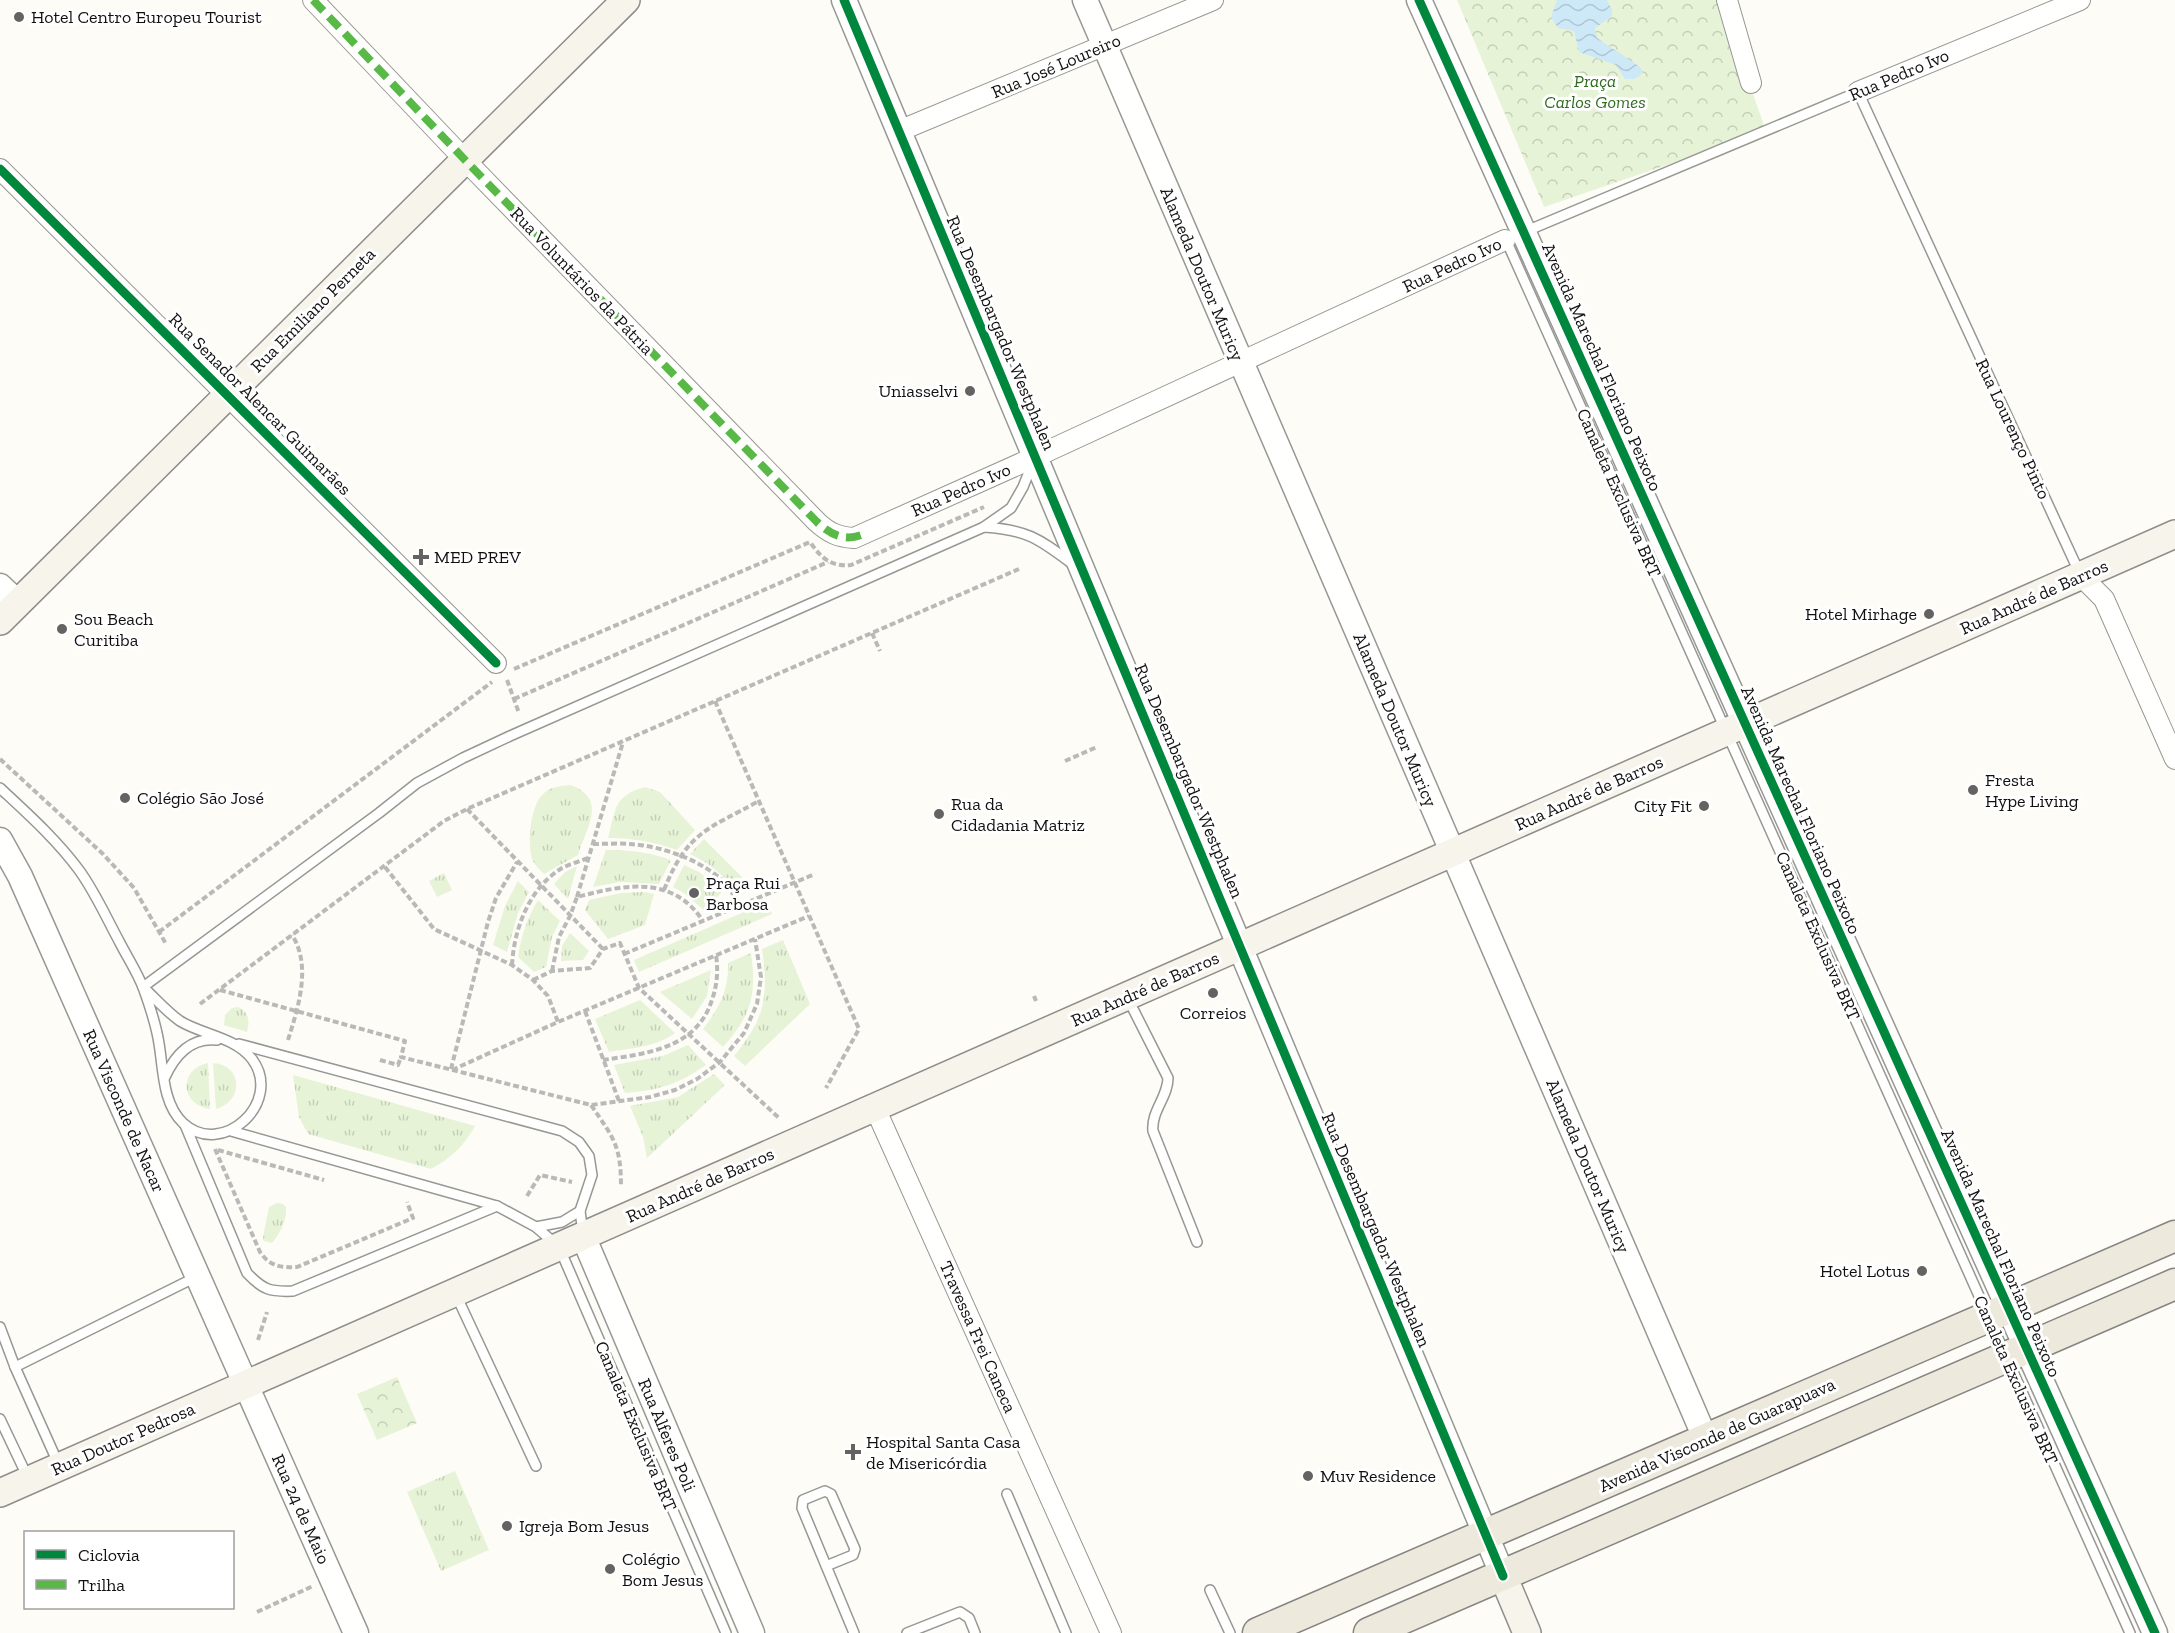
<svg xmlns="http://www.w3.org/2000/svg" width="2175" height="1633" font-family="'Zilla Slab',serif">
  <defs>
    <pattern id="grass-tufts" width="24" height="20" patternUnits="userSpaceOnUse" patternTransform="scale(1.5)"><rect width="24" height="20" fill="#e7f3d7"/><path d="M3 7l-1-3M5 7V3M7 7l1-3M15 17l-1-3M17 17v-4M19 17l1-3" fill="none" stroke="#c5cfb8"/></pattern>
    <pattern id="park-crowns" width="20" height="18" patternUnits="userSpaceOnUse" patternTransform="scale(1.5)"><rect width="20" height="18" fill="#e7f3d7"/><path d="M2 6a3 3 0 1 1 6 0M12 15a3 3 0 1 1 6 0" fill="none" stroke="#c5cfb8"/></pattern>
    <pattern id="water-waves" width="16" height="10" patternUnits="userSpaceOnUse" patternTransform="scale(1.5)"><rect width="16" height="10" fill="#cde8f7"/><path d="M0 5q4-4 8 0t8 0" fill="none" stroke="#afc6d3"/></pattern>
  </defs>
  <rect width="100%" height="100%" fill="#fdfcf7"/>
  <g fill="url(#grass-tufts)">
    <path d="M570,785c38,13 17,42 8,70l-34,19c-3,-3 -7,-7 -10,-11 -8,-14 -4,-58 9,-69 7,-7 17,-8 27,-9z"/>
    <path d="M645,787l15,5 35,38 -18,20c-23,-8 -44,-12 -69,-12 8,-29 5,-42 37,-51z"/>
    <path d="M704,839l38,38 -10,7 -25,-21 -17,-9z"/>
    <path d="M606,850c23,0 43,2 65,10l-12,24 -39,-2 -27,5z"/>
    <path d="M684,865l15,7 24,19 -18,20 -21,-18 -11,-6z"/>
    <path d="M577,866l-9,33 -14,-15 11,-12z"/>
    <path d="M444,873l8,17 -15,7 -8,-16z"/>
    <path d="M518,881l11,11 -11,21 -11,39 -14,-7 12,-39z"/>
    <path d="M644,892l10,2 -9,31 -37,14 -23,-29 4,-10 32,-7z"/>
    <path d="M538,900l22,21 -8,16 -6,30 -12,5 -16,-15c3,-21 9,-38 20,-57z"/>
    <path d="M767,902l5,12 -133,58 -5,-12z"/>
    <path d="M570,933l19,18 -6,9 -22,1 1,-15z"/>
    <path d="M783,940l27,64 -65,62 -11,-10c31,-38 35,-59 28,-107z"/>
    <path d="M751,953c6,42 0,63 -28,94l-20,-18c16,-21 26,-39 25,-66z"/>
    <path d="M711,970l-4,26 -15,23 -32,-27z"/>
    <path d="M640,1000l35,33c-18,14 -44,15 -66,19l-14,-33z"/>
    <path d="M238,1007c11,5 12,14 9,25l-23,-7 1,-10 7,-7z"/>
    <path d="M688,1045l18,20c-29,20 -47,25 -81,28l-11,-28 49,-9z"/>
    <path d="M208,1063l2,46c-30,-4 -32,-40 -2,-46z"/>
    <path d="M213,1063c30,2 31,38 3,46z"/>
    <path d="M714,1074l11,11 -78,73 -4,-21 -13,-31 48,-9z"/>
    <path d="M293,1075l182,51c-11,20 -24,32 -44,43l-123,-35 -9,-17z"/>
    <path d="M277,1203l6,1 3,3c1,14 -6,26 -14,36l-8,-2 -1,-4 6,-30z"/>
    <path d="M455,1471l34,79 -48,21 -34,-79z"/>
  </g>
  <g fill="url(#park-crowns)">
    <path d="M1457,0h263l46,131 -222,76z"/>
    <path d="M397,1377l20,46 -40,17 -20,-46z"/>
  </g>
  <path fill="url(#water-waves)" d="M1557,0h50l5,10v6l-17,12 2,10 43,29 3,6 -9,6h-9l-9,-14 -37,-13 -5,-21 -16,-3 -7,-11z"/>
  <g fill="none" stroke-linecap="round" stroke-linejoin="round">
    <g stroke="#979795" stroke-width="12">
      <g id="service">
        <path d="M1524,232l334,-140 222,482"/>
        <path d="M1506,240l624,1393"/>
        <path d="M984,527c45,3 55,12 90,38"/>
        <path d="M0,788c28,26 56,51 79,82 16,22 27,47 40,71 8,16 19,32 25,49 5,14 10,29 13,43 7,29 3,68 26,90 39,36 101,-21 69,-64 -17,-22 -49,-24 -72,-38 -13,-9 -25,-23 -37,-34"/>
        <path d="M143,987l236,-174 38,-30 46,-25 47,-22 474,-209 27,-19 12,-21 10,-25"/>
        <path d="M1128,999l40,79c0,19 -17,33 -15,53l44,111"/>
        <path d="M239,1044l323,87 17,11 10,14 3,19 -12,36 3,22"/>
        <path d="M165,1077c10,-22 26,-40 52,-37"/>
        <path d="M185,1125l62,148c16,17 23,19 46,18l204,-85"/>
        <path d="M231,1131l266,75 39,21 23,20 167,386"/>
        <path d="M536,1227l26,-5 18,-11"/>
        <path d="M456,1295l80,171"/>
        <path d="M0,1327l15,40 181,-90"/>
        <path d="M15,1367l43,96"/>
        <path d="M0,1419l28,59"/>
        <path d="M1007,1494l59,139"/>
        <path d="M826,1566l27,-11 2,-6 -24,-55 -6,-3 -22,9 -1,8 52,125"/>
        <path d="M1210,1590l20,43"/>
        <path d="M907,1633l53,-21 9,6 6,15"/>
      </g>
    </g>
    <g stroke="#979795" stroke-width="22">
      <g id="minor">
        <path d="M313,0l152,160 352,362c12,11 21,15 37,16l181,-81 470,-217"/>
        <path d="M1727,0l24,83"/>
        <path d="M1858,92l222,-92"/>
        <path d="M899,131l314,-131"/>
        <path d="M0,169l496,494"/>
        <path d="M2081,576l23,23 71,160"/>
        <path d="M875,1108l236,525"/>
      </g>
    </g>
    <g stroke="#979795" stroke-width="27">
      <g id="tertiary">
        <path d="M844,0l659,1576"/>
        <path d="M1085,0l621,1440"/>
        <path d="M1419,0l736,1633"/>
        <path d="M0,586l18,17"/>
        <path d="M0,840l20,36 336,757"/>
        <path d="M583,1236l169,397"/>
      </g>
    </g>
    <g stroke="#8e8d8b" stroke-width="30">
      <g id="secondary">
        <path d="M0,621l626,-621"/>
        <path d="M0,1493l2175,-959"/>
        <path d="M1503,1576l24,57"/>
      </g>
    </g>
    <g stroke="#858482" stroke-width="33">
      <g id="primary">
        <path d="M1258,1633l917,-397"/>
        <path d="M1369,1633l806,-349"/>
      </g>
    </g>
    <g stroke="#b9b9b8" stroke-width="4" stroke-dasharray="6 3" stroke-linecap="butt">
      <path d="M872,633l8,18"/>
      <path d="M514,669l296,-127c11,16 21,25 41,23l133,-58"/>
      <path d="M507,680l12,33"/>
      <path d="M514,699l314,-137"/>
      <path d="M715,701l144,328 -33,59"/>
      <path d="M0,759l103,95 31,34 32,56"/>
      <path d="M1065,761l32,-14"/>
      <path d="M467,809l136,140"/>
      <path d="M593,844c12,0 25,-1 37,0 33,2 79,18 100,45 3,5 6,12 9,17"/>
      <path d="M385,867l49,62 78,36 21,15 15,16 10,26"/>
      <path d="M664,890c23,-58 44,-61 95,-89"/>
      <path d="M577,897l46,-155"/>
      <path d="M159,932l333,-250"/>
      <path d="M624,954l191,-80"/>
      <path d="M512,965c2,-36 17,-77 50,-97 8,-4 18,-7 26,-10"/>
      <path d="M552,971l7,-34 11,-21 7,-19c46,-12 95,-23 126,24"/>
      <path d="M533,980l19,-9 38,-3 13,-19 17,-6 19,45 140,130"/>
      <path d="M220,990l185,51 -4,16 190,48 59,-8 25,-7 22,-11 23,-17 24,-29 13,-29 4,-27 -6,-38"/>
      <path d="M1034,996l2,5"/>
      <path d="M200,1004l244,-183 23,-12 552,-240"/>
      <path d="M585,1011l34,90"/>
      <path d="M288,1040c10,-32 24,-74 4,-105"/>
      <path d="M380,1060l18,5 3,-8"/>
      <path d="M603,1060c39,-6 86,-10 105,-50 8,-18 11,-35 8,-55"/>
      <path d="M451,1069l37,-147 8,-24 21,-36"/>
      <path d="M452,1070l106,-48 251,-106"/>
      <path d="M591,1105c23,34 30,40 30,82"/>
      <path d="M215,1149l45,103c10,14 20,16 37,15l116,-49 -6,-16"/>
      <path d="M218,1150l106,30"/>
      <path d="M527,1196l13,-21 32,7"/>
      <path d="M258,1340l9,-28"/>
      <path d="M257,1612l56,-26"/>
    </g>
    <use href="#service" stroke="#fffffe" stroke-width="9"/>
    <use href="#minor" stroke="#fffffe" stroke-width="20"/>
    <use href="#tertiary" stroke="#fffffe" stroke-width="24"/>
    <use href="#secondary" stroke="#f6f4eb" stroke-width="27"/>
    <use href="#primary" stroke="#ede9dc" stroke-width="30"/>
    <path stroke="#58b947" stroke-width="8" stroke-dasharray="15 8" stroke-linecap="butt" d="M313,0l152,160 352,362c14,13 28,20 47,12"/>
    <g stroke="#fff" stroke-width="13">
      <g id="cycleway">
        <path d="M844,0l659,1576"/>
        <path d="M1419,0l736,1633"/>
        <path d="M0,169l496,494"/>
      </g>
    </g>
    <use href="#cycleway" stroke="#00873e" stroke-width="9"/>
  </g>
  <g fill="#646362" stroke="#fff" stroke-width="2">
    <circle cx="19" cy="17" r="6"/>
    <circle cx="970" cy="391" r="6"/>
    <path d="M418 548h6v6h6v6h-6v6h-6v-6h-6v-6h6z"/>
    <circle cx="1929" cy="614" r="6"/>
    <circle cx="62" cy="629" r="6"/>
    <circle cx="1973" cy="790" r="6"/>
    <circle cx="125" cy="798" r="6"/>
    <circle cx="1704" cy="806" r="6"/>
    <circle cx="939" cy="814" r="6"/>
    <circle cx="694" cy="893" r="6"/>
    <circle cx="1213" cy="993" r="6"/>
    <circle cx="1922" cy="1271" r="6"/>
    <path d="M850 1443h6v6h6v6h-6v6h-6v-6h-6v-6h6z"/>
    <circle cx="1308" cy="1476" r="6"/>
    <circle cx="507" cy="1526" r="6"/>
    <circle cx="610" cy="1569" r="6"/>
  </g>
  <g text-anchor="middle" stroke-width="6" stroke-linejoin="round" paint-order="stroke">
    <g font-size="18" fill="#111" stroke="#fff" text-anchor="start">
      <text x="31" y="23">Hotel Centro Europeu Tourist</text>
      <text x="958" y="397" text-anchor="end">Uniasselvi</text>
      <text x="434" y="563">MED PREV</text>
      <text x="1917" y="620" text-anchor="end">Hotel Mirhage</text>
      <text x="74" y="625">Sou Beach<tspan x="74" dy="21">Curitiba</tspan></text>
      <text x="1985" y="786">Fresta<tspan x="1985" dy="21">Hype Living</tspan></text>
      <text x="137" y="804">Colégio São José</text>
      <text x="951" y="810">Rua da<tspan x="951" dy="21">Cidadania Matriz</tspan></text>
      <text x="1692" y="812" text-anchor="end">City Fit</text>
      <text x="706" y="889">Praça Rui<tspan x="706" dy="21">Barbosa</tspan></text>
      <text x="1213" y="1019" text-anchor="middle">Correios</text>
      <text x="1910" y="1277" text-anchor="end">Hotel Lotus</text>
      <text x="866" y="1448">Hospital Santa Casa<tspan x="866" dy="21">de Misericórdia</tspan></text>
      <text x="1320" y="1482">Muv Residence</text>
      <text x="519" y="1532">Igreja Bom Jesus</text>
      <text x="622" y="1565">Colégio<tspan x="622" dy="21">Bom Jesus</tspan></text>
    </g>
    <g font-size="18" fill="#111" stroke="#fff">
      <text transform="translate(1056 66) rotate(-23)" y="6">Rua José Loureiro</text>
      <text transform="translate(1899 75) rotate(-23)" y="6">Rua Pedro Ivo</text>
      <text transform="translate(1452 265) rotate(-25)" y="6">Rua Pedro Ivo</text>
      <text transform="translate(1202 274) rotate(67)" y="6">Alameda Doutor Muricy</text>
      <text transform="translate(582 281) rotate(46)" y="6">Rua Voluntários da Pátria</text>
      <text transform="translate(313 310) rotate(-45)" y="6">Rua Emiliano Perneta</text>
      <text transform="translate(1001 333) rotate(67)" y="6">Rua Desembargador Westphalen</text>
      <text transform="translate(1602 367) rotate(66)" y="6">Avenida Marechal Floriano Peixoto</text>
      <text transform="translate(260 404) rotate(45)" y="6">Rua Senador Alencar Guimarães</text>
      <text transform="translate(2013 429) rotate(65)" y="6">Rua Lourenço Pinto</text>
      <text transform="translate(961 490) rotate(-24)" y="6">Rua Pedro Ivo</text>
      <text transform="translate(1619 493) rotate(66)" y="6">Canaleta Exclusiva BRT</text>
      <text transform="translate(2034 597) rotate(-24)" y="6">Rua André de Barros</text>
      <text transform="translate(1395 720) rotate(67)" y="6">Alameda Doutor Muricy</text>
      <text transform="translate(1189 781) rotate(67)" y="6">Rua Desembargador Westphalen</text>
      <text transform="translate(1589 793) rotate(-24)" y="6">Rua André de Barros</text>
      <text transform="translate(1801 810) rotate(66)" y="6">Avenida Marechal Floriano Peixoto</text>
      <text transform="translate(1818 936) rotate(66)" y="6">Canaleta Exclusiva BRT</text>
      <text transform="translate(1145 989) rotate(-24)" y="6">Rua André de Barros</text>
      <text transform="translate(124 1111) rotate(66)" y="6">Rua Visconde de Nacar</text>
      <text transform="translate(1588 1166) rotate(67)" y="6">Alameda Doutor Muricy</text>
      <text transform="translate(700 1185) rotate(-24)" y="6">Rua André de Barros</text>
      <text transform="translate(1376 1230) rotate(67)" y="6">Rua Desembargador Westphalen</text>
      <text transform="translate(2001 1253) rotate(66)" y="6">Avenida Marechal Floriano Peixoto</text>
      <text transform="translate(978 1337) rotate(66)" y="6">Travessa Frei Caneca</text>
      <text transform="translate(2016 1380) rotate(66)" y="6">Canaleta Exclusiva BRT</text>
      <text transform="translate(636 1426) rotate(67)" y="6">Canaleta Exclusiva BRT</text>
      <text transform="translate(667 1435) rotate(67)" y="6">Rua Alferes Poli</text>
      <text transform="translate(1717 1435) rotate(-24)" y="6">Avenida Visconde de Guarapuava</text>
      <text transform="translate(123 1439) rotate(-24)" y="6">Rua Doutor Pedrosa</text>
      <text transform="translate(301 1509) rotate(66)" y="6">Rua 24 de Maio</text>
    </g>
    <g font-size="18" font-style="italic" fill="#2f6b1f" stroke="#fff">
      <text x="1595" y="87">Praça<tspan x="1595" dy="21">Carlos Gomes</tspan></text>
    </g>
  </g>
  <rect x="24" y="1531" width="210" height="78" fill="#ffffff" stroke="#a0a0a0" stroke-width="1.5"/>
  <rect x="36" y="1550" width="30" height="9" fill="#00873e" stroke="#a0a0a0" stroke-width="1.5"/>
  <text x="78" y="1561" font-size="18" fill="#111111">Ciclovia</text>
  <rect x="36" y="1580" width="30" height="9" fill="#58b947" stroke="#a0a0a0" stroke-width="1.5"/>
  <text x="78" y="1591" font-size="18" fill="#111111">Trilha</text>
</svg>
